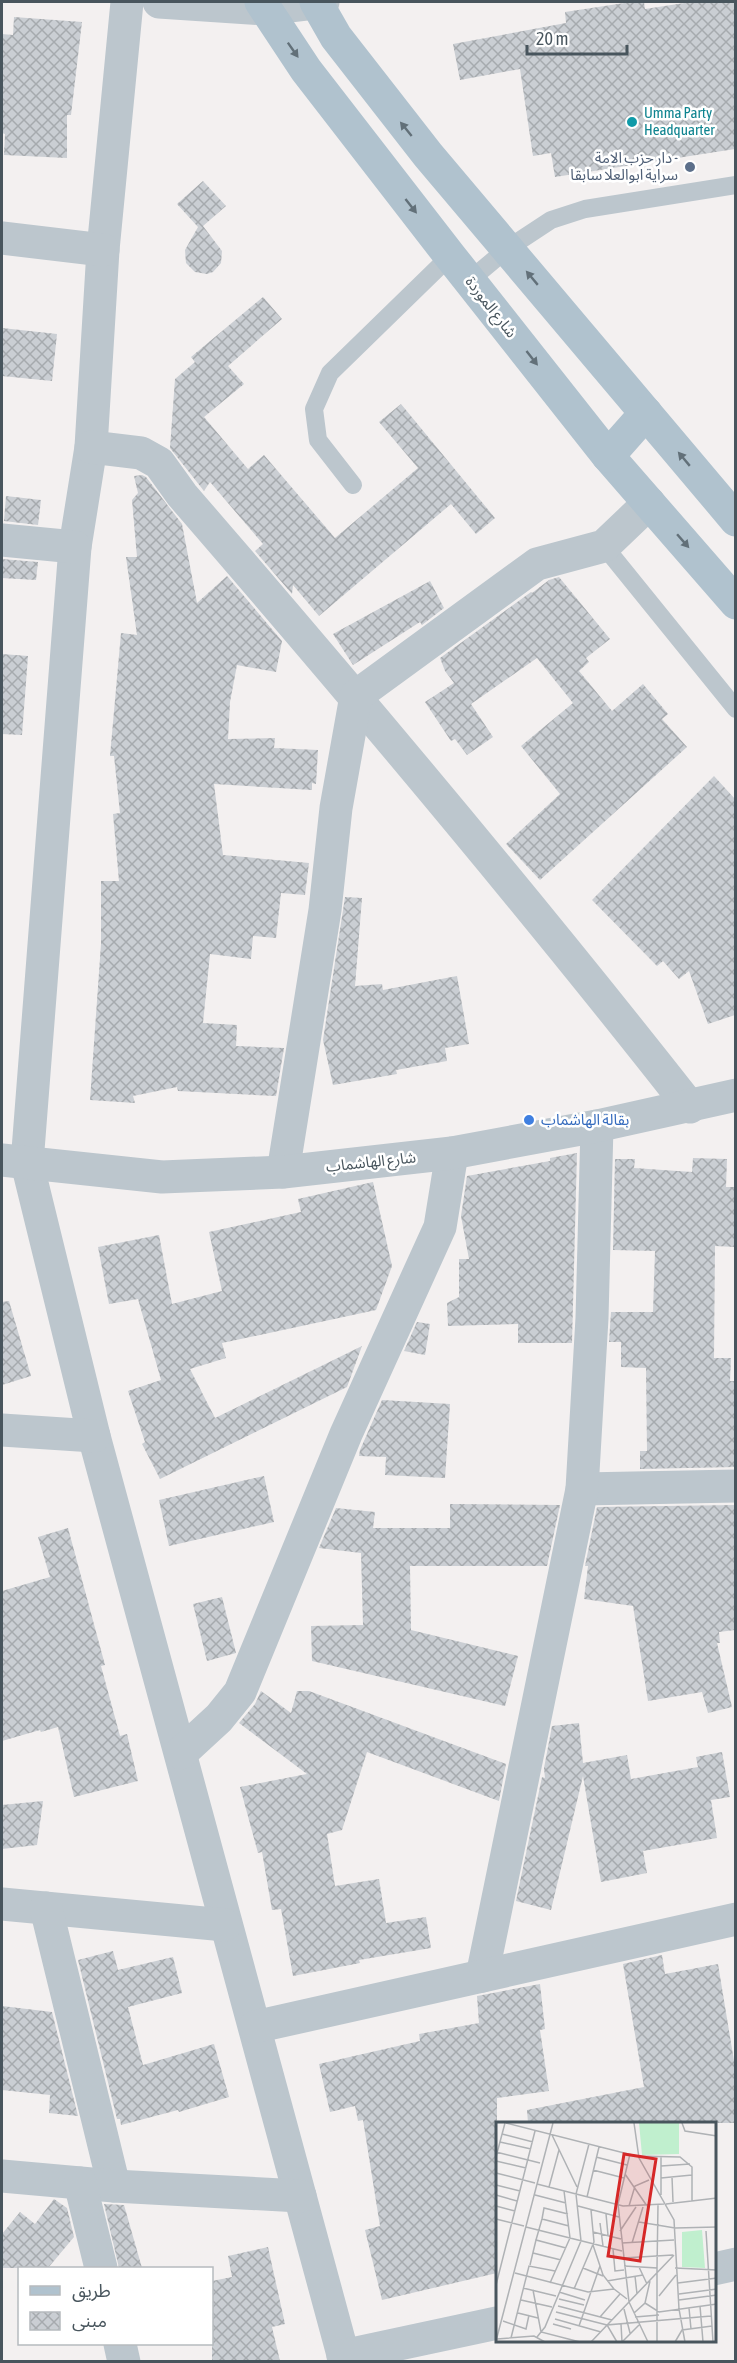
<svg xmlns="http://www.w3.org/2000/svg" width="737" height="2363" font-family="'Asap Condensed','Noto Sans Arabic',sans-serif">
  <defs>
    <pattern id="building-cross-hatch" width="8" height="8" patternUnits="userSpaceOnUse" patternTransform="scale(1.5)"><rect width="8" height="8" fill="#caced3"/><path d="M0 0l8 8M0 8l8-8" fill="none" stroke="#a6aaae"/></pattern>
  </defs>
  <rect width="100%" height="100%" fill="#f3f0f0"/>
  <g fill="url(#building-cross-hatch)">
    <path d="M631,2h13l1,7 46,-7h44v147l-180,28 -4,-24 -18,3 -13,-87 -60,11 -7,-36 113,-21 -1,-11z"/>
    <path d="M14,17l68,5 -11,93h-4v43l-63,-3 1,-21 -3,-1v-99l11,1z"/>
    <path d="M203,181l23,25 -23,20 19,25 -1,12 -8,9 -6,2 -12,-2 -9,-9 -1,-13 13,-23 -21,-23z"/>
    <path d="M263,297l19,22 -54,47 16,18 -40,33 44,52 16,-14 71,83 83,-70 -39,-46 22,-18 94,114 -19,16 -25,-30 -132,112 -26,-31 -1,9 -37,-43 8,-7 -53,-62 -6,9 -34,-43 5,-69 20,-17 -4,-5z"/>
    <path d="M2,328l55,6 -5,47 -50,-5z"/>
    <path d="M142,475l4,2 36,47 15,79 30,-27 55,65 -6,31 -39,-7 -7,37 -2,37 47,-1 -1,10 44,2 -2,34 -4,-1v7l-98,-6 9,71 86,8 -4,32 -24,-2 -5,45 -23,-2 -2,23 -41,-5 -7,69 34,2 -1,21 48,2 -8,48 -98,-5 -1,-4 -44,9 2,7 -45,-3 11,-156v-63h18l-6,-67 7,-1 -6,-57h-4l11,-123 16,2 -11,-78h11l-5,-57 6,-7 -4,-17z"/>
    <path d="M6,496l35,4 -3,25 -34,-4z"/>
    <path d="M2,559l36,3 -2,18 -34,-2z"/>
    <path d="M559,577l51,62 -24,19 3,4 -10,9 33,40 31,-27 25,30 -6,5 25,28 -147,133 -34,-36 54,-50 -39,-48 52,-43 -36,-45 -66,46 22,33 -26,18 -12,-16 -4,2 -26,-39 29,-19 -9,-12 -5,-13 91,-66 1,1 17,-13z"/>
    <path d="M430,581l14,27 -22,17 -2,-3 -67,43 -20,-31z"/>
    <path d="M2,654l26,2 -6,79 -20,-1z"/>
    <path d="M714,776l21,23v216l-27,9 -19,-53 -10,8 -16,-18 -6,5 -65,-66z"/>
    <path d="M345,897l17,1 -7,88 27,-2 1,6 74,-14 12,68 -24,4 2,13 -51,9 1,4 -64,11 -10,-45z"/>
    <path d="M577,1153l-5,190h-54v-19l-70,2 -1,-23 12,-6v-38h10l-8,-43 6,-40 83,-15v-3z"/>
    <path d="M693,1158l34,1 -1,28h9v60l-20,-1 -1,112h17l-1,23h5v86l-95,2v-18h7l-1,-83 -25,-1v-25h-12l2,-30h42l2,-61 -42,-1 2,-91h20l-1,9 58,4z"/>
    <path d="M373,1182l19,84 -16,44 -154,33 4,15 -36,11 25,49 147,-72 -15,41 -187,92 -18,-35 3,-2 -17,-51 33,-11 -23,-81 -29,5 -11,-57 61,-12 13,69 50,-13 -13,-59 92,-20 -3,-13z"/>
    <path d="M9,1301l22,75 -29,9v-83z"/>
    <path d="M417,1322l13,2 -5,31 -21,-4z"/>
    <path d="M382,1400l68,4 -5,74 -60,-3 1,-18 -27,-1 1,-6z"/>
    <path d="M264,1476l10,46 -105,24 -10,-46z"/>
    <path d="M450,1504l110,1 -13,61h-137l1,64 107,26 -13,50 -193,-45 -1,-35 52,-1 -2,-72 -42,-5 17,-40 39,4 -2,16h77z"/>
    <path d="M735,1505v125l-16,2 1,11h-3l15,64 -24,6 -6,-21 -54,9 -15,-95 -49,-7 4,-33h-3l12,-59z"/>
    <path d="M68,1528l37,137 -4,1 19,70 7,-2 11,47 -64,16 -16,-70 -17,5 -1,-2 -38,11v-150l48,-14 -12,-40z"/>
    <path d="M222,1597l14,56 -29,8 -14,-57z"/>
    <path d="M261,1691l30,22 6,-22h12l197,73 -7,37 -132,-49 -25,78 -15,4 8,52 44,-7 7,44 40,-6 5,31 -72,12 1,3 -67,13 -12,-67 -9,1 -10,-58 -4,1 -18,-66 67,-13 -68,-51 16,-19z"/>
    <path d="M579,1723l4,40 44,-8 4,24 67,-12 -2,-10 26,-5 8,45 -19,3 6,38 -74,13 4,22 -46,9 -18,-106 -32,134 -35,-9 26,-124 3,1 -1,-10 8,-42z"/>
    <path d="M43,1801l-6,44 -35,4v-44z"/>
    <path d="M113,1951l5,19 55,-13 9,36 -54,14 15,58 71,-21 15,53 -50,15 -1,-2 -57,15 -1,-6h-3l-39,-159z"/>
    <path d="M662,1955l3,19 53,-10 17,103v56h-207l-1,-13 117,-23 -21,-123z"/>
    <path d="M540,1984l5,45 -5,1 9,61 -52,7v175l-115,27 -17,-70 15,-4 -17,-106 -5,1 -3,-15 -25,6 -11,-48 101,-23 -1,-7 60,-11 -2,-27z"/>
    <path d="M2,2006l50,6 26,104 -29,-3 1,-18 -48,-5z"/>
    <path d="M54,2199l13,9 7,29 -26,31h-46v-34l18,-22 15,12z"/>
    <path d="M104,2204l20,1 18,63h-23z"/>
    <path d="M268,2247l17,77 -13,3 8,34h-68v-80l20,-4 -4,-21z"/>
  </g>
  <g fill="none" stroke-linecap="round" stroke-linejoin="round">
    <g stroke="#bcc6cd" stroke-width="18">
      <path d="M470,280l37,-31 44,-29 34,-11 151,-24"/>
      <path d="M353,485l-35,-45 -4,-31 16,-36 120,-117"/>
      <path d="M604,546l132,163"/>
    </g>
    <g stroke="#bcc6cd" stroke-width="33">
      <path d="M127,2l-24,248 -12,197 -16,100 -48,616 67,273 251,926"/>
      <path d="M159,2l105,7 59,-7"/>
      <path d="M2,238l101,12"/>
      <path d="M91,447l50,6 18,10 23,32c173,200 344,403 508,612"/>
      <path d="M2,540l73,7"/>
      <path d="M283,1172l42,-262 11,-102 20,-112 181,-132 67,-18 45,-43"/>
      <path d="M2,1430l92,6"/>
      <path d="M582,1489l154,-3"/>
      <path d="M181,1753l38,-35 21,-26 106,-258 94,-207 12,-74"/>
      <path d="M2,1904l223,21"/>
      <path d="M46,1908l68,278"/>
      <path d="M482,1976l100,-487 10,-171 5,-192"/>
      <path d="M255,2027l481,-108"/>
      <path d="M2,2176l112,10 186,10"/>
      <path d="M80,2183l21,85"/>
      <path d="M714,2269l22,-5"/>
      <path d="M120,2344l4,18"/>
      <path d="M343,2356l154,-33"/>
    </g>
    <path stroke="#bcc6cd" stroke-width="33" d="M2,1160l160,17 121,-5 169,-19 145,-27 139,-31"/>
    <g stroke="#b0c2ce" stroke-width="33">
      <path d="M261,2l45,68 144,186 158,200 128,147"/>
      <path d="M316,2l20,35 92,118 308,365"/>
      <path d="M608,456l38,-43"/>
    </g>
  </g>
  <defs><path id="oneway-solid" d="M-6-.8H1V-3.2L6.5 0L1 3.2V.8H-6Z" transform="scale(1.5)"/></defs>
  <g fill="#627079">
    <use href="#oneway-solid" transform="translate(293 50) rotate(55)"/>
    <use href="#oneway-solid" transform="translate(406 129) rotate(-129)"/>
    <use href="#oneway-solid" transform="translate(411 206) rotate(52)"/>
    <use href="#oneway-solid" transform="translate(532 278) rotate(-130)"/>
    <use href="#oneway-solid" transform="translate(532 358) rotate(52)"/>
    <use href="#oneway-solid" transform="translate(684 459) rotate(-130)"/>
    <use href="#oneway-solid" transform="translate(683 541) rotate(49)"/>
  </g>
  <circle fill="#0f9aa8" stroke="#fff" stroke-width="2" cx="632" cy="122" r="6"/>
  <circle fill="#5c6f8a" stroke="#fff" stroke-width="2" cx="690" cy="167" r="6"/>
  <circle fill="#3f7fe0" stroke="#fff" stroke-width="2" cx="529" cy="1120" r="6"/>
  <g text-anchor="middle" stroke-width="5" stroke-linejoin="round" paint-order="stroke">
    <g font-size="15" fill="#0d838f" stroke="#fff" text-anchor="start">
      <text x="644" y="118">Umma Party<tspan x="644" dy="17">Headquarter</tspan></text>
    </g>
    <g font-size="15" fill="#4e5e75" stroke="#fff" text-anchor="end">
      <text x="678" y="163">دار حزب الامة -<tspan x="678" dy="17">سراية ابوالعلا سابقا</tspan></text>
    </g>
    <g font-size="15" fill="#48555d" stroke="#fff">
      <text transform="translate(491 307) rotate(52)" y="5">شارع الموردة</text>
      <text transform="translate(371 1162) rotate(-6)" y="5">شارع الهاشماب</text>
    </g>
    <g font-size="15" fill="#366cbe" stroke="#fff" text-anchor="start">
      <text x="541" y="1125">بقالة الهاشماب</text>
    </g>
  </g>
  <g transform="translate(496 2122)">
    <rect width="220" height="220" fill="#f3f0f0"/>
    <path d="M143,1h40v31l-37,1z" fill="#c0efce"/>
    <path d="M206,108l3,38 -23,-1v-35z" fill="#c0efce"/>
    <path fill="none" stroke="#afb2b5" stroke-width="1.5" d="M10,1l130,33 44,1 12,10v34M138,1l5,35 35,62 5,89 6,33M186,1l3,8 32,5M6,12l31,8M56,13l25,52M4,20l31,7M0,30l44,11M0,35l9,-34M100,35l31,8M165,35v38M0,39l30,7M165,44l29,-2M97,48l31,8M0,51l39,10M129,52l22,32M176,55l1,25M165,56l31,-3M41,62l86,22 41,-2M0,63l24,6M53,65l10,-37M0,73l21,6M39,73l31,8M91,75l12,-50M170,82l51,-6M0,84l19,5M82,84l41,11M133,84l6,-20 14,-6M110,92l2,21M0,97l28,7M46,97l2,-11 24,6M143,100l36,6 42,-1M104,101l3,23M30,105l96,24M124,109l16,-24M210,109l7,111M97,110l28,7M40,118l6,-21 27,7M126,121l52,-3M136,121l11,-36M97,123l10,30 11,14M117,127l2,22 9,-1M37,131l28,7M127,136l50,-3M34,143l6,-25 30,8M128,144l33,2v74M143,145l8,17M87,146l20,8M161,146l1,-63M179,146l42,2M19,151l73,19 26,-3 13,10M139,154l2,18M111,159l36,-6M54,161l20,-45 -6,-47M182,161l39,-5M0,163l39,-154M27,166l33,8M78,167l20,-47 -3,-32M37,168l8,42 39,10M63,170l26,8M183,172l38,-5M163,174l17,-21M63,177l25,6M25,178l31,7M183,178l38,-5M149,181l14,9 58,-8M62,184l54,14M204,184l3,36M193,186l2,21M128,187l6,24M60,190l51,13M22,191l20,5M138,191l11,-10 5,-22M104,195l20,-23M139,195l24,-2M59,197l46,13M7,199l23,8 3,-14M57,202l18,5M125,202l1,18M83,204l21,-60M41,215l8,-10 36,-86 -5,-47 13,-50M15,216l18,-72 26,5M1,217l37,-3 11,6M0,219l57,-218M95,220l38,-40 -11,-98 12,-50M121,220l-10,-17 104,-9M126,220l17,-17M152,220l-19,-40 45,-47M179,220l7,-12 30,-4"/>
    <path fill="#d62828" fill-opacity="0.15" stroke="#d62828" stroke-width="3" d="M128,32l32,5 -16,102 -32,-5z"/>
    <rect width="220" height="220" fill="none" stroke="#48555d" stroke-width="3"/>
  </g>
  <rect width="737" height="2363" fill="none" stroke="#48555d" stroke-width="6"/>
  <rect x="18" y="2267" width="195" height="78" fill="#ffffff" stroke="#b6bbbe" stroke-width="1.5"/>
  <rect x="30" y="2286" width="30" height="9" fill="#b0c2ce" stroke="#b6bbbe" stroke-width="1.5"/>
  <text x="72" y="2297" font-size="18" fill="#48555d">طريق</text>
  <rect x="30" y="2312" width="30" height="18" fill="url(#building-cross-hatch)" stroke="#b6bbbe" stroke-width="1.5"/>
  <text x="72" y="2327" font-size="18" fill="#48555d">مبنى</text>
  <path d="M527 45v9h100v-9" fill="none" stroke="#48555d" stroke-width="3"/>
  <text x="536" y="45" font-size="18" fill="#48555d" stroke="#ffffff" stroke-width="4.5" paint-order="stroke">20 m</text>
</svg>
